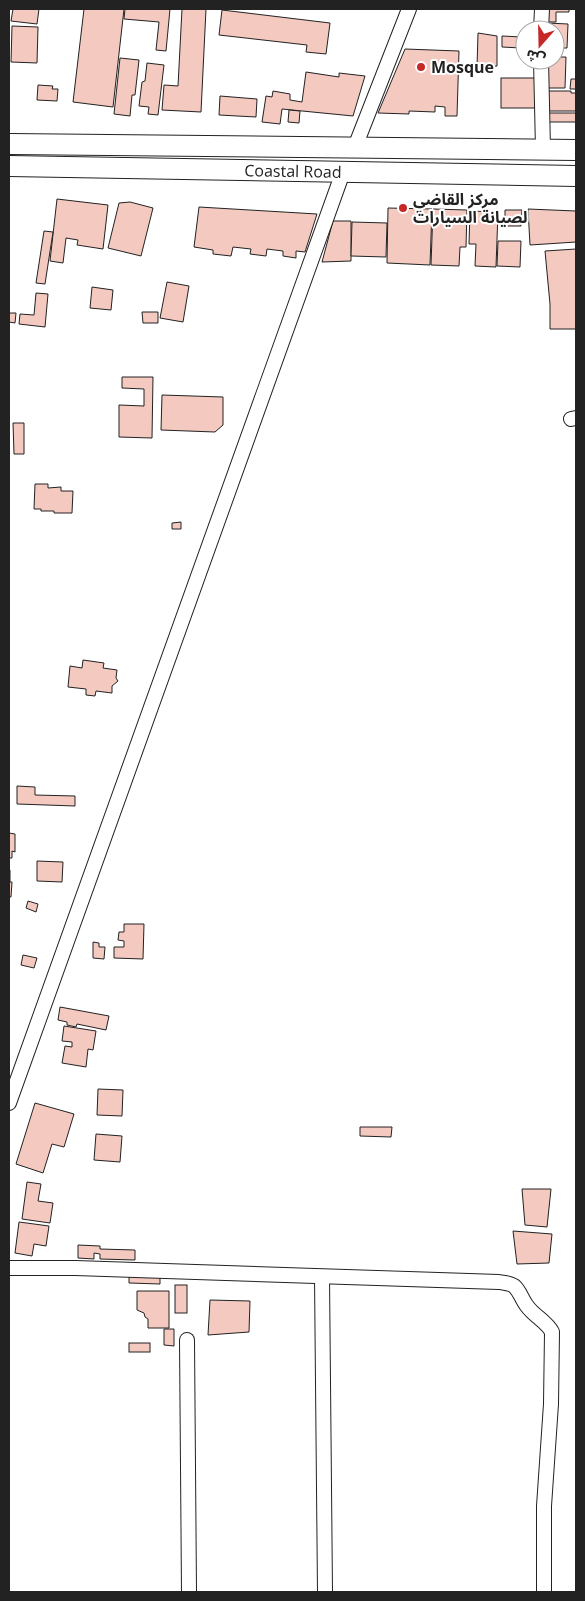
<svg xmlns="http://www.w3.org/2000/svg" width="585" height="1601" font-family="'Open Sans','Noto Sans Arabic',sans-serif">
  <rect width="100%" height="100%" fill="#fff"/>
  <g fill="#f3c9c0" stroke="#222">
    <path d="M13,9h26l-2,15 -26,-3z"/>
    <path d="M84,9h40l-11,98 -40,-5z"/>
    <path d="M125,9h45l-4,42 -10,-1 3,-28 -35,-3z"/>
    <path d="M182,9h24l-5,103 -39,-2 2,-25 14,1z"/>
    <path d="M549,9h20v3h-13v10h-8z"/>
    <path d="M222,10l108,13 -4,31 -20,-2 1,-7 -88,-10z"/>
    <path d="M547,23l21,1 -1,24h-12v-18h-9z"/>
    <path d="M12,26l26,1 -1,36 -26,-1z"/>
    <path d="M478,33l19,3v30l-20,2z"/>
    <path d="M502,36l20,1 -1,11 -19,-1z"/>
    <path d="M405,49l54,2 -2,65h-12v-9l-10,-1v6l-26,-1v3l-31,-1z"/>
    <path d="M555,53h1v4h10l-1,31h-20l1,-28h9z"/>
    <path d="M120,58l19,2 -4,35h-3l-2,21 -16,-2z"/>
    <path d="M147,63l17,2 -6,50 -10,-1 1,-7 -10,-1 3,-24 3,-1z"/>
    <path d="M306,72l33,5v-4l26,3 -12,40 -71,-7 -2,15 -18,-2 4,-26 6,1 1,-6 17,3v6l12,2z"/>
    <rect x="501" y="78" width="35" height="30"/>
    <path d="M571,79h5v10h-6z"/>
    <path d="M38,85l15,1 -1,3h6l-1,12 -20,-1z"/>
    <path d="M547,91h24v2h5v18h-30z"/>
    <path d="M220,96l37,3 -1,18 -37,-2z"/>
    <path d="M289,110l11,1 -1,12 -11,-1z"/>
    <rect x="547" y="113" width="29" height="9"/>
    <path d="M57,199l51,6 -5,44 -26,-4 1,-5 -12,-2 -3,25 -13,-2z"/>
    <path d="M130,202l23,6 -12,48 -33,-8 11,-45z"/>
    <path d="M199,207l118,7 -12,38 -9,-1v7l-13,-2v-5l-16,-2 -1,7 -16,-2 1,-5 -18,-2 -2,9 -18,-2v-4l-19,-3z"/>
    <path d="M388,208l44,1 -2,56 -43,-2z"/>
    <path d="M433,209l34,1 -1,37h-6l-1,19 -28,-1z"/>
    <path d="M528,209l48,2v31l-46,3z"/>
    <path d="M505,210h17l-1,16h-16z"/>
    <path d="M470,211l28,1 -2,55 -21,-1 1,-22h-7z"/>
    <path d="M333,221h18v40l-29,1z"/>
    <path d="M352,222l35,1 -1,34 -35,-1z"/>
    <path d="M44,231l9,1 -8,52 -9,-1z"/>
    <path d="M498,241h23l-1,26 -23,-1z"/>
    <path d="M576,249v80h-26v-25l-5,-53z"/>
    <path d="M167,282l22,4 -6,36 -23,-4z"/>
    <path d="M92,287l21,3 -2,20 -21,-2z"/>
    <path d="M36,293l12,1 -3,33 -26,-3 1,-10 14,1z"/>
    <path d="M142,312h16v11h-15z"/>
    <path d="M9,313h7l-1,10 -6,-1z"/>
    <path d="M122,377h31l-1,61 -33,-1v-32l25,1v-17l-22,-1z"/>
    <path d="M162,395l61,2v28l-8,7 -54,-2z"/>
    <path d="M13,423h11v31h-10z"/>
    <path d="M35,484h13v4l13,-1v4h12l-1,22h-18v-2h-13v-2h-7z"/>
    <path d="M181,522v7h-9v-6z"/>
    <path d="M83,660l21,3 -1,5 14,2 -1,8 2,3 -6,5v7l-16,-2 -1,5 -9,-1v-6l-18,-2 2,-21 12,2z"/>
    <path d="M17,786l18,1v8l40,1v10l-58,-2z"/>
    <path d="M9,833l6,1v18l-3,-1v7h-3v3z"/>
    <path d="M37,861l26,1 -1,20 -25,-1z"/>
    <path d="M9,870h1v12h2l-1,15h-2z"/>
    <path d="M28,901l10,3 -2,8 -10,-4z"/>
    <path d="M124,924h20l-1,35 -29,-1v-11h10v-6l-6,-1 1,-8h5z"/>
    <path d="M93,942l6,1v4h6l-1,12 -11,-1z"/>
    <path d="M23,955l14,3 -3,10 -13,-3z"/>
    <path d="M60,1007l49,9 -3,14 -29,-6 -1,3 -9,-2v-3l-9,-2z"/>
    <path d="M64,1026l32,5 -3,19 -5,-1 -2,18 -24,-4 3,-17 7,1v-5l-10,-1z"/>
    <path d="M98,1089l25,1 -1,26 -25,-1z"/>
    <path d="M35,1103l39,11 -10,33 -12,-3 -9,29 -27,-9z"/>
    <path d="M360,1127h32l-1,10 -31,-1z"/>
    <path d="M96,1134l26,2 -2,26 -26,-2z"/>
    <path d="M27,1182l14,2 -3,17 15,2 -3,20 -28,-4z"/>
    <path d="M522,1189h29l-4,38 -22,-2z"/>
    <path d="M19,1222l30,4 -3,20 -12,-2 -2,12 -17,-3z"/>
    <path d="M513,1231l39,3 -3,29 -32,1z"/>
    <path d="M78,1245l22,1v3l35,1v10l-35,-1v-5l-6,-1v6l-16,-1z"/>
    <path d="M129,1272l31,1v11l-31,-1z"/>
    <rect x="175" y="1285" width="12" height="28"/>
    <path d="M137,1291h32v37h-21v-9l-3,-2 -1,-4 -7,-3z"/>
    <path d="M210,1300l40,1 -1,31 -41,3z"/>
    <path d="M164,1329h10v17l-10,-1z"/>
    <rect x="129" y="1343" width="21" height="9"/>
  </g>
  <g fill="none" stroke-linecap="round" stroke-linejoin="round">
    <g stroke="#222" stroke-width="16">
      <g id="minor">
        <path d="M541,30l1,-21"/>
        <path d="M541,60l2,89"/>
        <path d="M355,147l54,-138"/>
        <path d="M571,419l5,-1"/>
        <path d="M9,1103l334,-931"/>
        <path d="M9,1268h66l424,14c5,1 11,1 15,4 6,5 8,14 13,20 7,10 20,16 25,26l-1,72 -7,102v86"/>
        <path d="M322,1277l3,315"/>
        <path d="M187,1340l2,252"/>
      </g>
    </g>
    <g stroke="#222" stroke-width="22">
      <g id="highway">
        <path d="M9,144l567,6"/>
        <path id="s1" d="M9,166l567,10"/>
      </g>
    </g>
    <use href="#minor" stroke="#fff" stroke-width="14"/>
    <use href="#highway" stroke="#fff" stroke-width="20"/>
  </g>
  <g fill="#c62828" stroke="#fff" stroke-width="2">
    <circle cx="421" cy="67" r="5"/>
    <circle cx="403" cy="208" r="5"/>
  </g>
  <g text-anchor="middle" stroke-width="4" stroke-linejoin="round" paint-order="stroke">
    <g font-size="16" font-weight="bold" fill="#222" stroke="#fff" text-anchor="start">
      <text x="431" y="73">Mosque</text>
      <text x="413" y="205">مركز القاضي<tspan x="413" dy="18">لصيانة السيارات</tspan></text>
    </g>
    <g font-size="16" fill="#222" stroke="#fff">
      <text dy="6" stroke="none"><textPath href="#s1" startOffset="284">Coastal Road</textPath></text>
    </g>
  </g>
  <rect width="585" height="1601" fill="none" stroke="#222222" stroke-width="20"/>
  <g transform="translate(540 45) rotate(200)"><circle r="24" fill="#ffffff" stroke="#a7a7a7"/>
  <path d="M0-4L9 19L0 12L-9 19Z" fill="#c62828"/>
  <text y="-8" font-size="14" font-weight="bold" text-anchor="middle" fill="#222222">ش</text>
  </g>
</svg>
